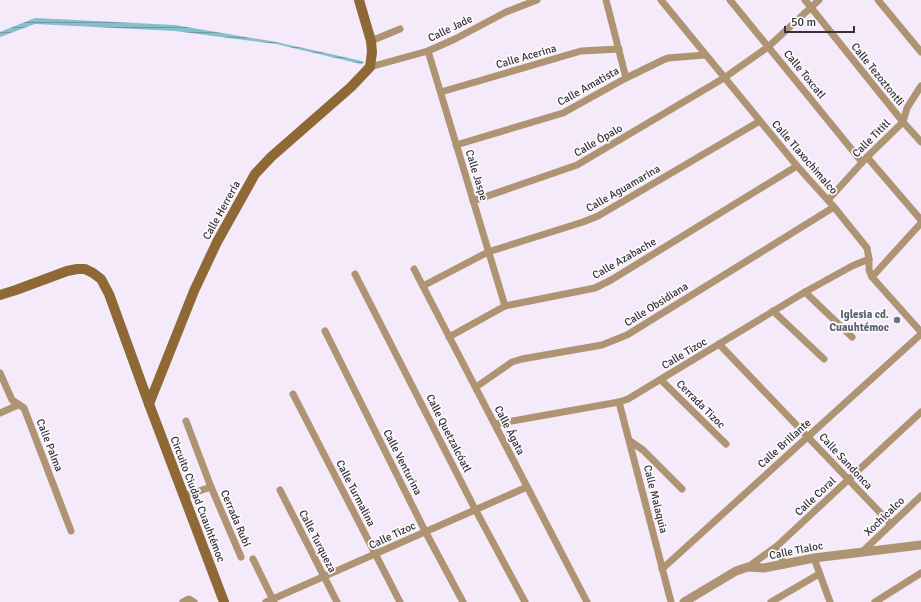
<svg xmlns="http://www.w3.org/2000/svg" width="921" height="602" font-family="Signika,sans-serif">
  <defs>
    <pattern id="water-rules" width="6" height="5" patternUnits="userSpaceOnUse"><rect width="6" height="5" fill="#85bfcc"/><path d="M0 2.5h6" fill="none" stroke="#6e9ca6"/></pattern>
  </defs>
  <rect width="100%" height="100%" fill="#f4eaf9"/>
  <path fill="url(#water-rules)" d="M35,18l140,7 101,17 86,19 2,2 -3,1 -85,-20 -101,-13 -140,-7 -35,13v-5z"/>
  <g fill="none" stroke-linecap="round" stroke-linejoin="round">
    <g stroke="#af9474" stroke-width="7">
      <path d="M606,0l20,78"/>
      <path d="M661,0l136,166 37,41 33,41 2,11v11l3,7 49,55"/>
      <path d="M730,0l132,162"/>
      <path d="M805,0l98,122 18,20"/>
      <path d="M878,0l43,52"/>
      <path d="M371,41l29,-12"/>
      <path d="M428,51l77,255"/>
      <path d="M370,67l58,-16 27,-12 51,-27 31,-12"/>
      <path d="M441,92l140,-41 38,-2"/>
      <path d="M456,145l107,-32 63,-35 37,-18 5,-2 37,-3"/>
      <path d="M867,157l54,63"/>
      <path d="M828,200l39,-43 36,-35 4,-14 14,-22"/>
      <path d="M473,201l104,-36 147,-87 44,-31 51,-47"/>
      <path d="M414,269l173,333"/>
      <path d="M355,274l120,235 50,93"/>
      <path d="M872,277l49,-54"/>
      <path d="M423,286l65,-34 95,-30 15,-6 162,-95"/>
      <path d="M805,292l47,45"/>
      <path d="M773,311l51,48"/>
      <path d="M325,331l100,200 38,71"/>
      <path d="M449,337l56,-31 90,-18 16,-8 186,-114"/>
      <path d="M719,344l172,180"/>
      <path d="M0,373l12,27 12,8 47,123"/>
      <path d="M661,380l65,64"/>
      <path d="M476,387l36,-25 10,-3 80,-14 25,-10 207,-128"/>
      <path d="M293,394l107,208"/>
      <path d="M619,402l52,200"/>
      <path d="M0,413l18,-8"/>
      <path d="M186,421l25,66 30,70"/>
      <path d="M495,424l124,-22 9,-3 177,-107 47,-26 17,-7"/>
      <path d="M630,441l13,9 39,39"/>
      <path d="M280,490l57,112"/>
      <path d="M184,496l27,-9"/>
      <path d="M777,546l7,19"/>
      <path d="M862,552l59,-56"/>
      <path d="M814,558l16,44"/>
      <path d="M253,559l21,43"/>
      <path d="M748,567l29,-21 144,-134"/>
      <path d="M662,569l259,-235"/>
      <path d="M183,602l6,-3 5,3"/>
      <path d="M266,602l261,-115"/>
      <path d="M771,602l48,-28"/>
      <path d="M875,602l46,-29"/>
    </g>
    <path stroke="#af9474" stroke-width="9" d="M684,602l52,-31 12,-4 16,1 50,-10 107,-13"/>
    <g stroke="#8e6936" stroke-width="10">
      <path d="M0,295l16,-5 51,-19 10,-2h8l8,4 8,6 8,15 40,110 75,198"/>
      <path d="M149,404l45,-113 23,-49 38,-68 16,-17 80,-70 19,-20 2,-15 -1,-11 -12,-41"/>
    </g>
  </g>
  <circle fill="#6b7280" stroke="#fcfafd" stroke-width="1.5" cx="897" cy="320" r="4"/>
  <g text-anchor="middle" stroke-width="3.5" stroke-linejoin="round" paint-order="stroke">
    <g font-size="11" fill="#353137" stroke="#fcfafd">
      <text transform="translate(450 28) rotate(-26)" y="4">Calle Jade</text>
      <text transform="translate(526 56) rotate(-16)" y="4">Calle Acerina</text>
      <text transform="translate(805 74) rotate(51)" y="4">Calle Toxcatl</text>
      <text transform="translate(878 74) rotate(51)" y="4">Calle Tezoztontli</text>
      <text transform="translate(588 86) rotate(-29)" y="4">Calle Amatista</text>
      <text transform="translate(871 138) rotate(-45)" y="4">Calle Tititl</text>
      <text transform="translate(598 140) rotate(-30)" y="4">Calle Ópalo</text>
      <text transform="translate(805 157) rotate(49)" y="4">Calle Tlaxochimalco</text>
      <text transform="translate(477 175) rotate(73)" y="4">Calle Jaspe</text>
      <text transform="translate(623 188) rotate(-30)" y="4">Calle Aguamarina</text>
      <text transform="translate(221 210) rotate(-61)" y="4">Calle Herrería</text>
      <text transform="translate(624 258) rotate(-30)" y="4">Calle Azabache</text>
      <text transform="translate(656 304) rotate(-32)" y="4">Calle Obsidiana</text>
      <text transform="translate(684 353) rotate(-31)" y="4">Calle Tizoc</text>
      <text transform="translate(701 404) rotate(45)" y="4">Cerrada Tizoc</text>
      <text transform="translate(510 430) rotate(63)" y="4">Calle Ágata</text>
      <text transform="translate(449 433) rotate(63)" y="4">Calle Quetzalcóatl</text>
      <text transform="translate(784 443) rotate(-42)" y="4">Calle Brillante</text>
      <text transform="translate(50 445) rotate(69)" y="4">Calle Palma</text>
      <text transform="translate(846 461) rotate(47)" y="4">Calle Sandonca</text>
      <text transform="translate(403 462) rotate(63)" y="4">Calle Venturina</text>
      <text transform="translate(356 493) rotate(63)" y="4">Calle Turmalina</text>
      <text transform="translate(815 496) rotate(-43)" y="4">Calle Coral</text>
      <text transform="translate(198 499) rotate(69)" y="4">Circuito Ciudad Cuauhtémoc</text>
      <text transform="translate(656 499) rotate(76)" y="4">Calle Malaquia</text>
      <text transform="translate(884 516) rotate(-44)" y="4">Xochicalco</text>
      <text transform="translate(236 518) rotate(67)" y="4">Cerrada Rubí</text>
      <text transform="translate(392 535) rotate(-25)" y="4">Calle Tizoc</text>
      <text transform="translate(318 541) rotate(63)" y="4">Calle Turqueza</text>
      <text transform="translate(796 550) rotate(-11)" y="4">Calle Tlaloc</text>
    </g>
    <g font-size="11" font-weight="bold" fill="#5b616d" stroke="#fcfafd" text-anchor="end">
      <text x="889" y="318">Iglesia cd.<tspan x="889" dy="13">Cuauhtémoc</tspan></text>
    </g>
  </g>
  <path d="M785 26v6h69v-6" fill="none" stroke="#353137" stroke-width="2"/>
  <text x="791" y="26" font-size="12" fill="#353137" stroke="#fcfafd" stroke-width="3" paint-order="stroke">50 m</text>
</svg>
